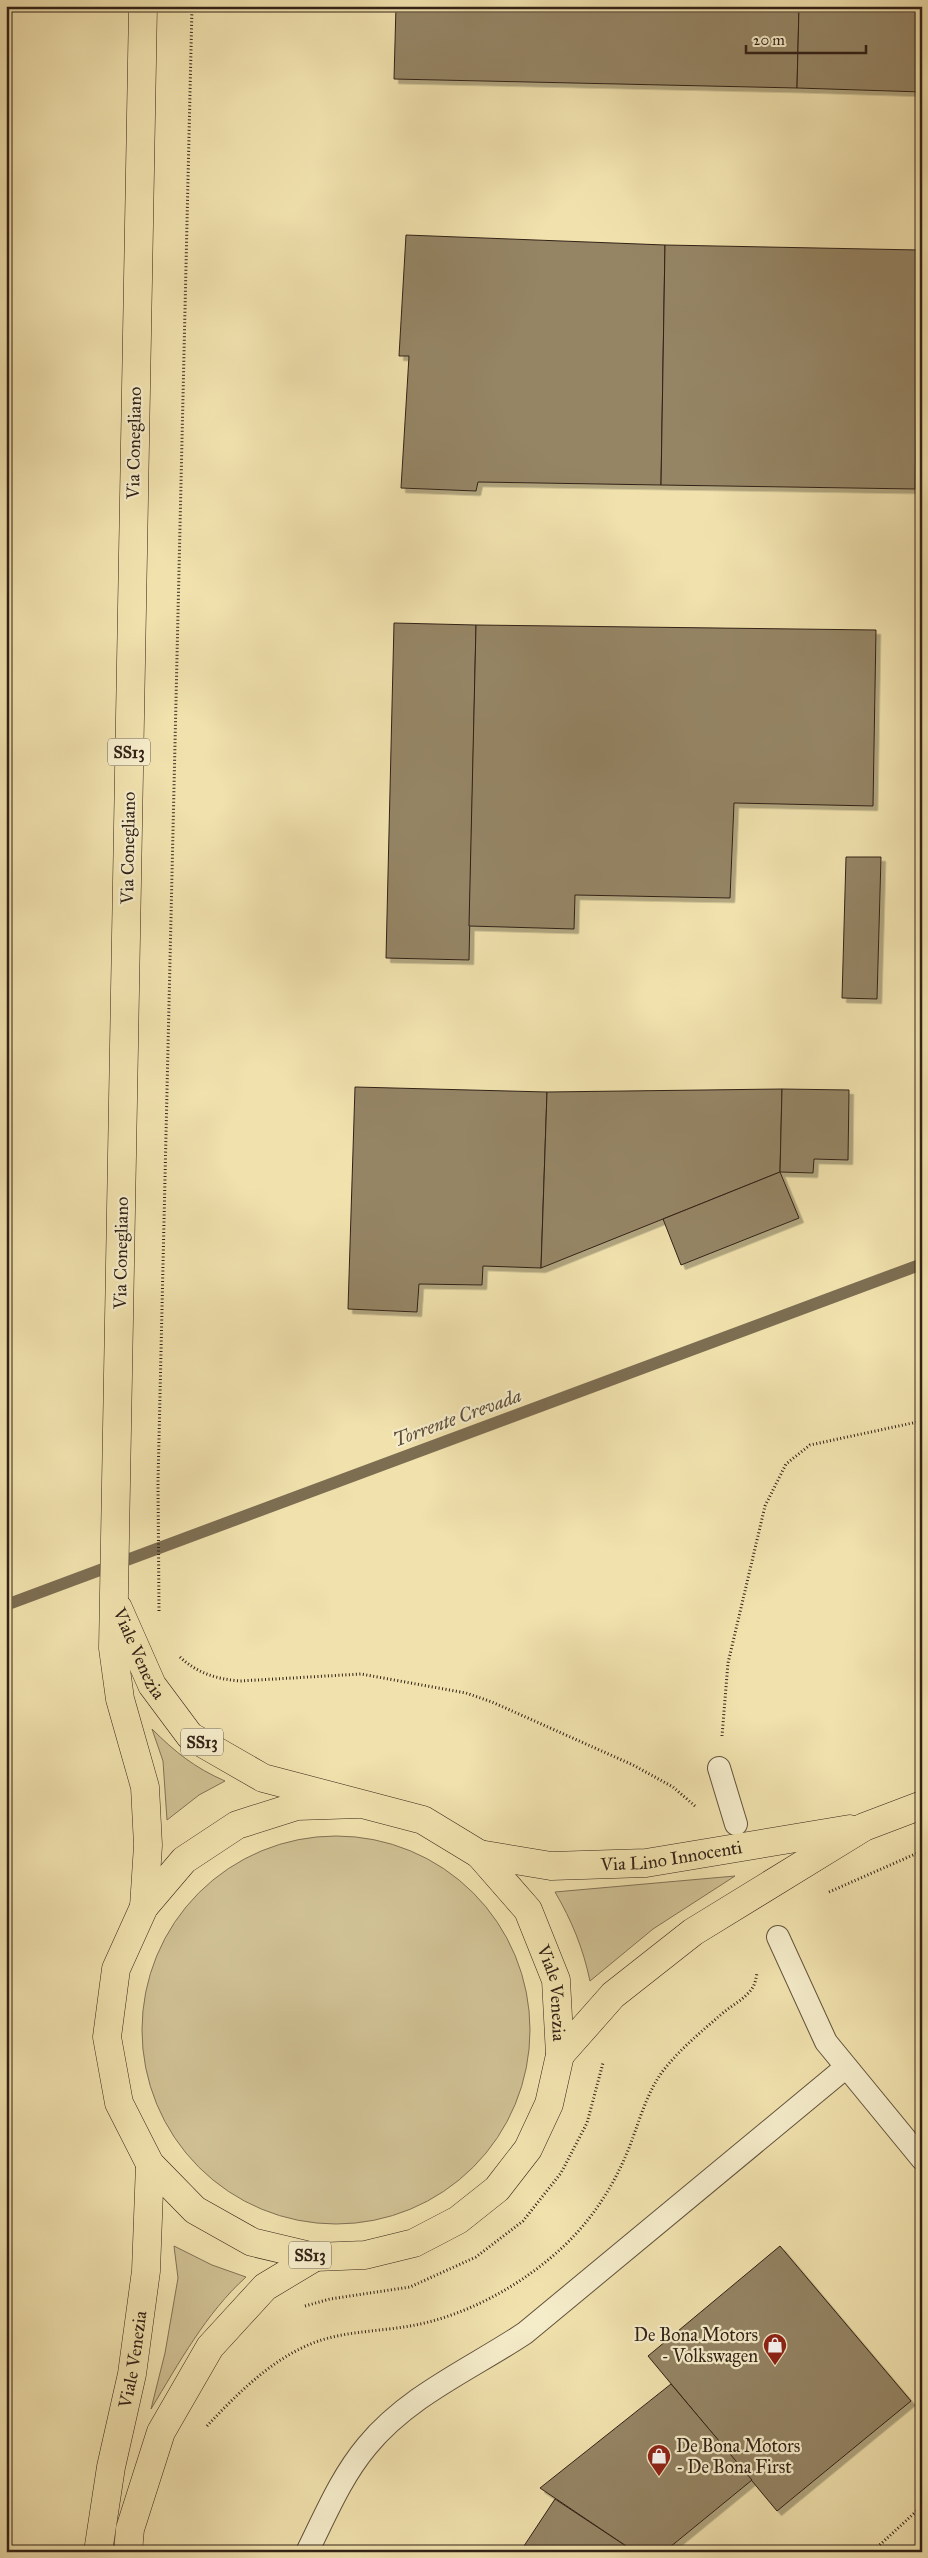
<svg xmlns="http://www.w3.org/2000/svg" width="928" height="2558" font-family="'IM FELL Great Primer',serif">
  <defs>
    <filter id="shadow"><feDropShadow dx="4.5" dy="4.5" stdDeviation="0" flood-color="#0004"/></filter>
  </defs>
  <rect width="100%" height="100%" fill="#f0e1ad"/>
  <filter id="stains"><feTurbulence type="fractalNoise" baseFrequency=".004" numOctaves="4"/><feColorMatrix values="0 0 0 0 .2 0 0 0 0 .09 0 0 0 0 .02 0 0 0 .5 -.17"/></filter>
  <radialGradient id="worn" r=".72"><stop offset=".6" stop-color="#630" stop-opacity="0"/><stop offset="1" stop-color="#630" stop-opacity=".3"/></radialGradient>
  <g fill="#d0c194" stroke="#817256">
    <path d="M152,1729c23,23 43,39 73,52l-26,14 -32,25 -4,-59z"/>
    <circle cx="336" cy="2030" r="194"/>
    <path d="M735,1876l-82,53 -63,52c-7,-33 -18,-60 -35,-89z"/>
    <path d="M174,2246l38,19 34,12c-40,36 -67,86 -95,132l14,-56 13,-75z"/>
  </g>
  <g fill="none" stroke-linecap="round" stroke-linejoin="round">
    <path stroke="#7d6e52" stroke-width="12" d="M6,1605l916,-341"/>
  </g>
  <g fill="#958565" stroke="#322217" filter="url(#shadow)">
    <path d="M396,6h403l-2,82 -403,-9z"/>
    <path d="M799,6h123v86l-125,-4z"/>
    <path d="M406,235l259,10 -4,240 -183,-3 -2,9 -75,-3 8,-132h-10z"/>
    <path d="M665,245l254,5 -4,239 -254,-4z"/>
    <path d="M394,623l82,2 -7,335 -83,-2z"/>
    <path d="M476,625l400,5 -3,176 -139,-3 -4,95 -155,-3 -1,34 -105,-3z"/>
    <path d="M846,857h35l-4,142 -35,-1z"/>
    <path d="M355,1087l192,5 -6,176 -58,-2 -1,19 -63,-1 -2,28 -69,-3z"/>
    <path d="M782,1089l-2,83 -239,96 6,-176z"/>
    <path d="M782,1089l67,1 -1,70 -34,-1 -1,14 -33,-1z"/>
    <path d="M780,1172l19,46 -118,47 -18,-46z"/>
    <path d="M780,2246l131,155 -134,110 -129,-155z"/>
    <path d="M671,2384l81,96 -88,72h-29l-95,-64z"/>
    <path d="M555,2499l80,53h-115z"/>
  </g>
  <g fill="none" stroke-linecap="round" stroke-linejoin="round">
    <g stroke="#62523c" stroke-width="24">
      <g id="service">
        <path d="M719,1768l17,56"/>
        <path d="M778,1937l48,105 96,117"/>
        <path d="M307,2552c18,-36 34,-75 60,-106 42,-51 104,-77 158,-113l320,-265"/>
      </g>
    </g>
    <g stroke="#322217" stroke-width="29">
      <g id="primary">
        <path d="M143,6l-30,1642 7,51 25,88 3,58 -4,62"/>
        <path id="s1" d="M118,1608l34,77 38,51 73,42 160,42 56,34 49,56 28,70 4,75 -11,49 -21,45 -31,40 -39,31 -44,23 -49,12 -50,2 -63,-15 -57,-32 -45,-46 -31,-61 -12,-66 9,-68 28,-62 40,-47 53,-35 60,-19 62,-2"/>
        <path id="s2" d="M479,1854l72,12 95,-3 204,-34"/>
        <path d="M560,2055l53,-60 80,-63 171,-105 58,-22"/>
        <path id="s3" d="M98,2552l13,-85 21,-93 14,-103 4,-107"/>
        <path d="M128,2552l2,-23 31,-97 49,-85 55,-60 50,-30"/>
      </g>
    </g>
    <g stroke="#322217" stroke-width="3" stroke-dasharray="1 2.5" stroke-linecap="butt">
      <path d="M159,1611l-1,-129 34,-1476"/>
      <path d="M180,1657c17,16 36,22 60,24l121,-7 105,19 26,9 141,63 40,22 22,19"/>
      <path d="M722,1736l6,-73 37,-157 21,-42 24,-19 112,-24"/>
      <path d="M829,1892l93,-41"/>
      <path d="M305,2306l25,-7 80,-12 66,-30 47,-36 38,-48 26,-50 16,-60"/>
      <path d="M207,2426c28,-30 61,-63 99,-80 32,-15 70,-14 104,-20 57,-10 114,-42 155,-81 29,-28 49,-60 64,-97 10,-26 17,-53 33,-76 18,-23 40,-41 62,-60 9,-7 20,-13 27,-22 4,-5 5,-11 6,-17"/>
      <path d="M872,2552l50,-46"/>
    </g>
    <use href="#service" stroke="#f5ecca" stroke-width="22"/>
    <use href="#primary" stroke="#f0e1ad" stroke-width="28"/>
  </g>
  <defs>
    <g id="shop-pin" transform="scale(1.25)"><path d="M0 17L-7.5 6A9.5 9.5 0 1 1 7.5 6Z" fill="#8f2418" stroke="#f5ecca"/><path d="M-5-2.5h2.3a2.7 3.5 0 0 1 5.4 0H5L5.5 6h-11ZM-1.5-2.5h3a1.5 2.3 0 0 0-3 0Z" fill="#fff"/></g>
  </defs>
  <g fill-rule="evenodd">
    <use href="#shop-pin" x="775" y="2345"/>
    <use href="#shop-pin" x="659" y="2456"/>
  </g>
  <g text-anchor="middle" stroke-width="4.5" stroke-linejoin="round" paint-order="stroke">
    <g fill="#f5ecca" stroke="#6c5f4d" stroke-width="1">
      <rect x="108" y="738.5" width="42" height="27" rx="4"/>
      <rect x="181" y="1728.5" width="42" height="27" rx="4"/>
      <rect x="289" y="2241.5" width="42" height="27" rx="4"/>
    </g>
    <g font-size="16" font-weight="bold" fill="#322217">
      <text x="129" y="758">SS13</text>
      <text x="202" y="1748">SS13</text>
      <text x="310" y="2261">SS13</text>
    </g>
    <g font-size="18" fill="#322217" stroke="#f5ecca">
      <text transform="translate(134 443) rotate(-89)" y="6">Via Conegliano</text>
      <text transform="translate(128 848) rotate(-89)" y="6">Via Conegliano</text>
      <text transform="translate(121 1253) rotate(-89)" y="6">Via Conegliano</text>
      <text dy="6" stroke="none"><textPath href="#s1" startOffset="50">Viale Venezia</textPath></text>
      <text dy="6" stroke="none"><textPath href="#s2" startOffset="194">Via Lino Innocenti</textPath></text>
      <text dy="6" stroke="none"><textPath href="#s1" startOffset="625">Viale Venezia</textPath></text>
      <text dy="6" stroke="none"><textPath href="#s3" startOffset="196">Viale Venezia</textPath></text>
    </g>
    <g font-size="18" fill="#322217" stroke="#f5ecca" text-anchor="end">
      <text x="758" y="2341">De Bona Motors<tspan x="758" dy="21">- Volkswagen</tspan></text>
      <text x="676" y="2452" text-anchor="start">De Bona Motors<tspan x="676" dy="21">- De Bona First</tspan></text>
    </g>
    <g font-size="19" font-style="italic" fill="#5e4e3a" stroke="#f5ecca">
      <text transform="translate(457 1417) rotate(-20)" y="7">Torrente Crevada</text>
    </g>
  </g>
  <rect width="928" height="2558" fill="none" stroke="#f0e1ad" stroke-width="25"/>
  <rect x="8" y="8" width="913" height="2543" fill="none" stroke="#322217" stroke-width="2.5"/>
  <rect x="12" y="12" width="903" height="2533" fill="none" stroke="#322217"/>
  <path d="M746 45v8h120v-8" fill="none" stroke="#322217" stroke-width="2.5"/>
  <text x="753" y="45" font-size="15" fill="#322217" stroke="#f5ecca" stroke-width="4" paint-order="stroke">20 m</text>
  <rect width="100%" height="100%" filter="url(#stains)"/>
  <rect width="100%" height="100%" fill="url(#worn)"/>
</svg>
